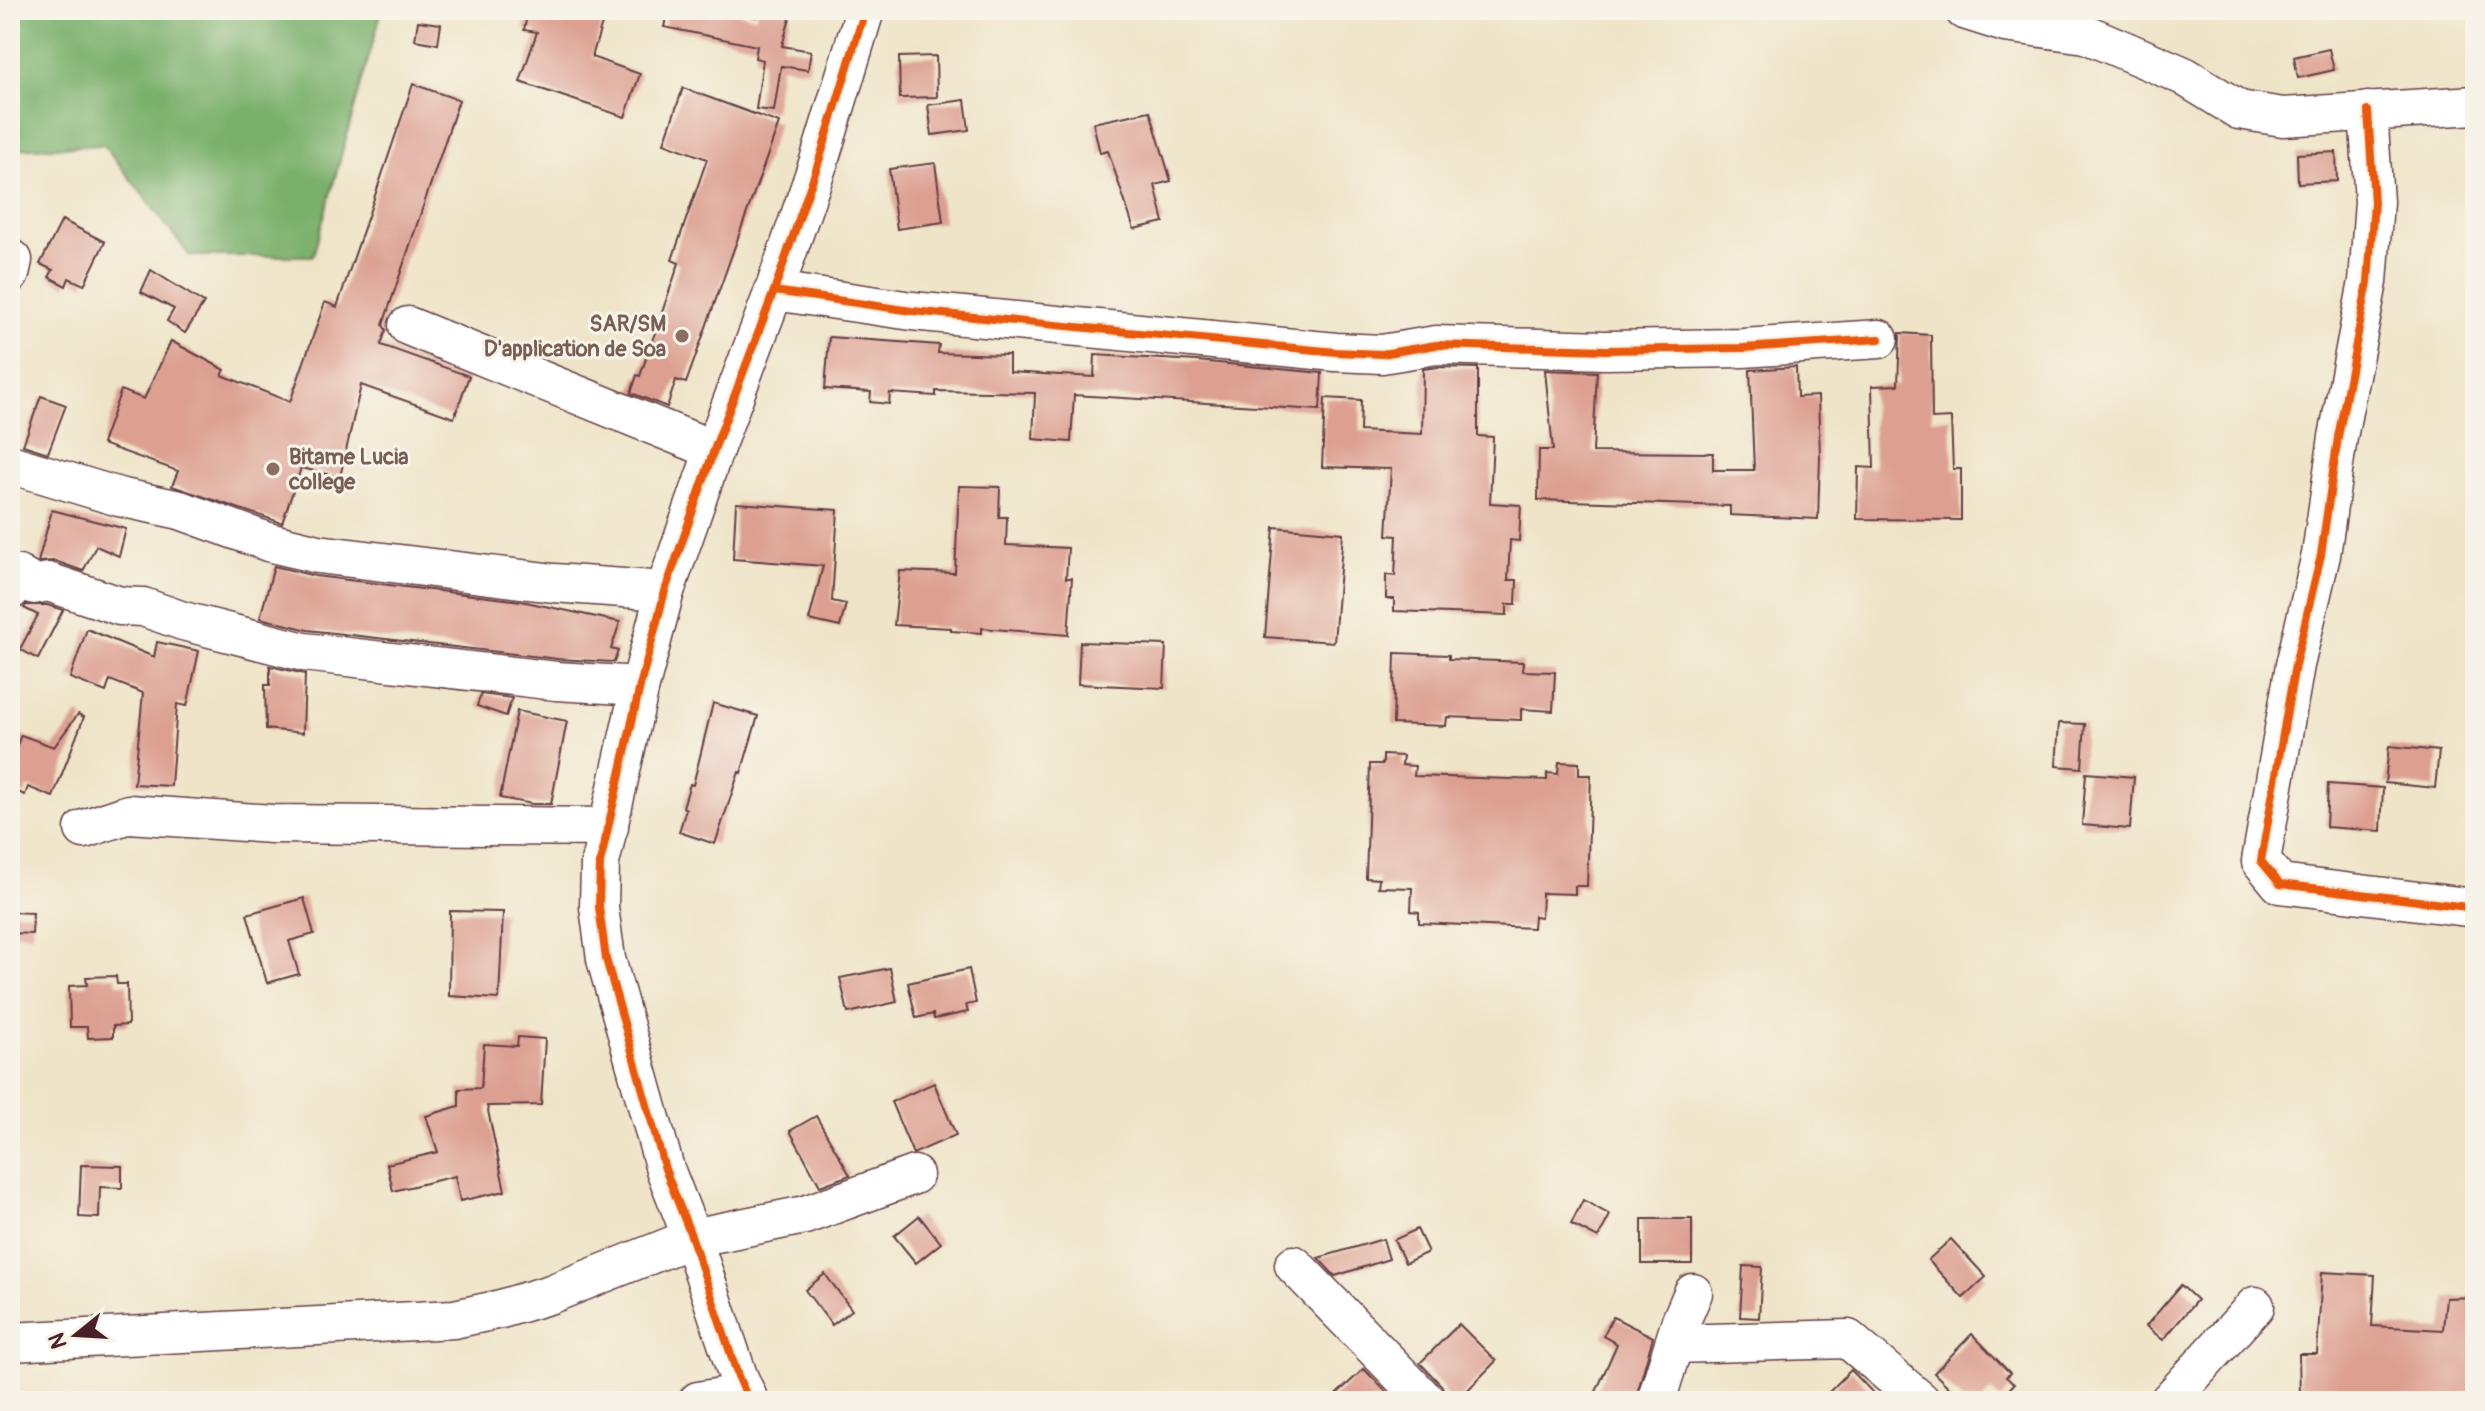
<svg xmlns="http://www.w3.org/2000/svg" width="2485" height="1411" font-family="Pangolin,sans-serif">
  <rect width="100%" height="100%" fill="#f7f3e8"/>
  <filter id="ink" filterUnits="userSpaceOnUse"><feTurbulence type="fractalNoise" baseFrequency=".0125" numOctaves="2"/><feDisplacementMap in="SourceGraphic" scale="16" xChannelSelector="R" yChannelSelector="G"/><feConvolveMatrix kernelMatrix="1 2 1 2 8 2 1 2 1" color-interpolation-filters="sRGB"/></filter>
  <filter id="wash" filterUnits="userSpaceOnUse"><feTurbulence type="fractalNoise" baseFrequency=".006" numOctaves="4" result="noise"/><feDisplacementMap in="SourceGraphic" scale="32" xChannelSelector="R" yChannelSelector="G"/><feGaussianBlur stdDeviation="1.8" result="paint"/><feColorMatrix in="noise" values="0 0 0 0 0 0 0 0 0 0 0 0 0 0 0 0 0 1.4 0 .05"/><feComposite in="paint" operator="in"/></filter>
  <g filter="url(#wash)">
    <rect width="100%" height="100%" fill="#efe4c8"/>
    <path fill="#7ab06c" stroke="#62684c" stroke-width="2" d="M10,10h372l-69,246h-123l-86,-111 -94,4z"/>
    <g id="blocks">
      <g fill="#dc9f90">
        <path d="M528,10h78l-14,47 48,17 -15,43 -105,-35 17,-50 -13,-2z"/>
        <path d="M668,10h55l33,7 2,-7h20l13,4 -9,32 29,5 -3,19 -27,-4 -7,45 -18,-2 7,-49 -8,-2 2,-12 -93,-19z"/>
        <path d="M418,21l23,3 -3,20 -23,-4z"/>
        <path d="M2329,49l5,21 -36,8 -4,-21z"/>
        <path d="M936,56l1,41 -37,1 -1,-41z"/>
        <path d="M413,84l46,16 -76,225 3,5 -5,15 88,31 -15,42 -93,-33 -21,92 -39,-9 -19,55 -110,-37 6,-15 -76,-27 19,-54 23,9 27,-58 54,29 -3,5 68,27 35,-100 12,5z"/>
        <path d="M683,88l96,35 -93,260 -10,-3 -9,27 -36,-14 6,-18 3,1 39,-113 -7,-3 35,-101 -43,-16z"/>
        <path d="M965,100l4,30 -37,5 -4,-30z"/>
        <path d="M1150,111l21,70 -16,4 9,37 -30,7 -26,-78 -8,2 -7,-30z"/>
        <path d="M2336,152l1,29 -39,2 -1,-29z"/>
        <path d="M935,163l8,59 -46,7 -8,-60z"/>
        <path d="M62,220l43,22 -21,43 -15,-7 -3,8 -17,-9 4,-7 -13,-6z"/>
        <path d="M151,270l53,33 -19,30 -18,-12 7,-12 -33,-17z"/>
        <path d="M1900,333l31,2 1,84 19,-1 2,51h8v51l-104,-1 1,-52 16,1 -2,-82 26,-1z"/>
        <path d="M829,337l110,8 -1,8 71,2v17l85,5 1,-22 102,6 125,12 -2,37 -246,-15 -3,47 -38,-3 2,-46 -99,-2v5l-46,-3 -1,11 -19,-2 1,-10 -46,-3z"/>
        <path d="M1438,367l40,1v68l15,1 -3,66 31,2 -2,36 -9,-1 -2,40h9l-1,24h-9v11l-113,-4v-12h-8v-24l9,1 2,-40 -10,-1 4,-66 -69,-2 3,-69 36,2 -1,31 62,3 1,-65z"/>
        <path d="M1796,367l1,30 21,-1 2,61 -2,62 -88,-4v-9l-192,-6 1,-50h14l-8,-80 52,2 -4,80 120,1v17h41l-4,-100z"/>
        <path d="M41,396l25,9 -18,48 -25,-8z"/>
        <path d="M959,486l41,1 -1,30h8l-1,28 62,3 -2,30h6l-4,57 -86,-7v5l-31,-2v-3l-57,-3 6,-54 55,2z"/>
        <path d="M736,503l102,7 -6,91 14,3 -6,23 -31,-7 14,-54 -90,-7z"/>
        <path d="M52,510l74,19 -7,27 -23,-10 -13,25 -28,-10 -17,1z"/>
        <path d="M1274,527l69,6 -9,109 -69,-5z"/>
        <path d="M274,566l41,10 206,25 99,21 -9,27 7,2 -4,11 -56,-3 -250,-29 -48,-12z"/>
        <path d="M26,605h21l16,5 -25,49 -18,-10 18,-34 -14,-7z"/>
        <path d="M87,629l67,28 3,-15 42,9 -12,55 -10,-2 -6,82 -37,-2 9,-91 -33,-13 -4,12 -36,-14z"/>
        <path d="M1080,642l86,3 -2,43 -86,-4z"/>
        <path d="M1395,653l54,2v4l74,3 -1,9 33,1 -2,39 -32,-2v11l-74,-3 -1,9 -53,-2z"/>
        <path d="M270,666l35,8 -2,59 -37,-4 -1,-44h5z"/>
        <path d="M481,694l31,4 -6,18 -29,-10z"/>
        <path d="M713,703l45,13 -17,57 -2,-1 -24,72 -36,-12 7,-23 -3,-2 7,-23 3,1z"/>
        <path d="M517,711l50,10 -16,83h-19l-32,-6z"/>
        <path d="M78,714l6,3 -31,80 -25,-10 -3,8 -15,-6v-26l11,-28 33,12z"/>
        <path d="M2059,723l26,1 -3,44 -26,-2z"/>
        <path d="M2389,746l50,5 -4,37 -50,-5z"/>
        <path d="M1383,755l20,1 -1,9 13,1 -1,10 133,4v-7l11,1 1,-12 20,1v12h12l-4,111h-12v8l-33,-1 -1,24 -7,-1 -1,12 -114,-5v-11l-8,-1 1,-23 -34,-1 1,-8 -13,-1 4,-114h13z"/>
        <path d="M2086,773l48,4 -4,52 -48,-4z"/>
        <path d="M2328,784l55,4 -2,43 -55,-4z"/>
        <path d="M304,898l10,36 -25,7 10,33 -32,9 -20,-69z"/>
        <path d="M450,911l53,1 -4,87 -50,-3z"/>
        <path d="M10,912l23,1 -1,21 -22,-1z"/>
        <path d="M890,968l7,34 -49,11 -8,-35z"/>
        <path d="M969,969l7,34 -10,2 2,7 -34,7 -1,-5 -17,4 -8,-35z"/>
        <path d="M116,976l1,8h10l1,41 -15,1v11l-25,1 -1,-11h-17l-1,-41 18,-1 -1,-8z"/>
        <path d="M518,1037l27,2 -4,66 -54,1 18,85 -45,10 -5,-25 -62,15 -6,-27 51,-12 -12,-36 33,-10v-17l22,-1 3,-44 33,2z"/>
        <path d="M934,1083l22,52 -43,19 -22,-52z"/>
        <path d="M816,1116l34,59 -30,11 -30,-55z"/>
        <path d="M81,1165l41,1v22l-22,-1 -1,31 -20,-1z"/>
        <path d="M1583,1200l27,15 -12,23 -27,-14z"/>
        <path d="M919,1216l22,27 -25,20 -22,-27z"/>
        <rect x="1642" y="1219" width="50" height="45"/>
        <path d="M1417,1229l11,23 -23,11 -11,-23z"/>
        <path d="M1383,1239l6,20 -54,17 -17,-18z"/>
        <path d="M1951,1239l35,38 -23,21 -35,-38z"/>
        <path d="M1743,1266l19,1 -3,51 -19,-1z"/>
        <path d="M2322,1272l53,3 -3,51 71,4 3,-32 29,-1v104h-104v-5l-71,1 -1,-43h18z"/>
        <path d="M825,1274l27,36 -20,15 -27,-35z"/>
        <path d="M2181,1285l16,15 -34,40 -17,-14z"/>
        <path d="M1613,1317l40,20 -18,64h-24l-16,-7 22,-50 -14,-8z"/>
        <path d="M1459,1324l37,37 -39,40h-10l-5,-15 -22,-23z"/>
        <path d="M1972,1334l38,39 -4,4 8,7 -14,15 -8,-8 -10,10h-19l-29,-28z"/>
        <path d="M1364,1369l31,32h-66z"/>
        <path d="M1851,1370l30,31h-61z"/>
      </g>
    </g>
  </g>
  <g filter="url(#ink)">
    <use href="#blocks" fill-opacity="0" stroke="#633d43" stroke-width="2"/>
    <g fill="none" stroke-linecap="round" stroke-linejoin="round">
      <g stroke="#633d43" stroke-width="41">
        <g id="minor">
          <path d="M1964,10l41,13 81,11 98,42 55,34 44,7 192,-12"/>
          <path d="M2368,111l6,91 -6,80 -30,155 -17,118 -26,110 -34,196 19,23 195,24"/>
          <path d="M10,274l3,-14"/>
          <path d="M774,291l138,20 424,41 46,2 54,-9 169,5 138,-2 136,-9"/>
          <path d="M408,326l306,124"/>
          <path d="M10,464l109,33 61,13 88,32 50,12 236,29 111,8"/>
          <path d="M10,591l8,-16 16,10 14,-3 72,24 23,1 40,14 121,31 252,29 84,5"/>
          <path d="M84,829l45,-15 143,10 337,3"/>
          <path d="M1294,1265l132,136"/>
          <path d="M10,1342l444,-23 47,-10 50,-15 141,-56 113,-23 109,-40"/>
          <path d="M1674,1344l174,-5 73,62"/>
          <path d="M698,1401l48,-8"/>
          <path d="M749,1401l-11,-25 -46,-138 -27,-69 -59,-210 -7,-52 1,-44 40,-177 25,-95 49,-141 60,-159 45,-130 46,-151"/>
          <path d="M1656,1401l25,-80 12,-28"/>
          <path d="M2169,1401l86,-95"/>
        </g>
      </g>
      <use href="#minor" stroke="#fff" stroke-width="38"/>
      <g stroke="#f7f3e8" stroke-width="13">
        <g id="cycleway">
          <path d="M2368,111l6,91 -6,80 -30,155 -17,118 -26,110 -34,196 19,23 195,24"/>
          <path d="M774,291l138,20 424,41 46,2 54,-9 169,5 138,-2 136,-9"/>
          <path d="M749,1401l-11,-25 -46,-138 -27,-69 -59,-210 -7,-52 1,-44 40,-177 25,-95 49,-141 60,-159 45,-130 46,-151"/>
        </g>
      </g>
      <use href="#cycleway" stroke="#e8590c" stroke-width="8"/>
    </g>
  </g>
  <g fill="#8d6e63" stroke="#f7f3e8" stroke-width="3">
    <circle cx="682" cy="336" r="8"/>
    <circle cx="273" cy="469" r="8"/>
  </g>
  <g text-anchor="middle" stroke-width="6" stroke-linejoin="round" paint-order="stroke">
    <g font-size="22" font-weight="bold" fill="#785e54" stroke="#f7f3e8" text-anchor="end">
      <text x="666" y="331">SAR/SM<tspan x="666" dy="25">D'application de Soa</tspan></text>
      <text x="289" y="464" text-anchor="start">Bitame Lucia<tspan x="289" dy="25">college</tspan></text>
    </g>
  </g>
  <rect width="2485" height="1411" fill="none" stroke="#f7f3e8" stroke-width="40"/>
  <g transform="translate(76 1335) rotate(252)" stroke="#f7f3e8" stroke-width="6" paint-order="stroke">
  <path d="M0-6L14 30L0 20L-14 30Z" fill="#4a1f2b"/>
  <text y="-12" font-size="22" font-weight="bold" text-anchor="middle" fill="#4a1f2b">N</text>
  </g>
</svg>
